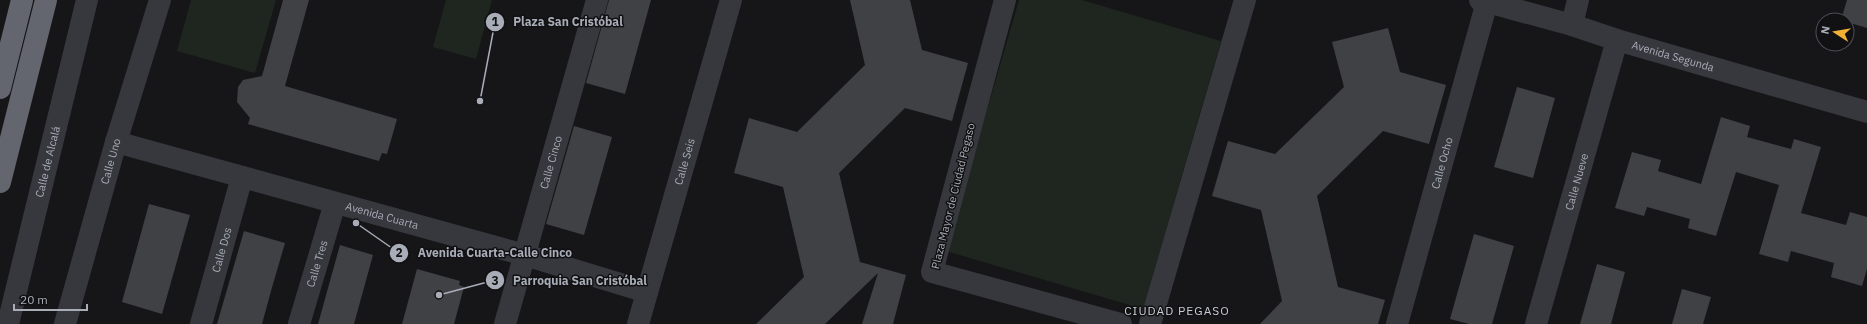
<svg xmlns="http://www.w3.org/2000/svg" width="1867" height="324" font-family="'IBM Plex Sans',sans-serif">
  <rect width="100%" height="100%" fill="#161618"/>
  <g fill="#1e261f">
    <path d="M191,0h85l-21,73 -78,-22z"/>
    <path d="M446,0h46l-16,59 -43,-12z"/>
    <path d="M1019,0h63l139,41 -78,268 -197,-58z"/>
  </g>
  <g fill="#404145">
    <path d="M283,0h26l-24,86 112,33 -10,35 -5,-1 -3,8 -131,-37 2,-6 -13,-16 1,-15 5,-7 19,-4z"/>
    <path d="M609,0h42l-26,94 -39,-11z"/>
    <path d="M850,0h60l12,50 46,13 -16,58 -47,-13 -66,65 21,89 46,13 -13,49h-31l16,-51 -53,51h-69l48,-47 -21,-90 -49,-14 15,-55 48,14 68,-67z"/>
    <path d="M1847,0h20v28l-20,-6v-2h-6z"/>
    <path d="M1388,28l12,44 46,13 -17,59 -46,-13 -66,65 21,91 47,13 -7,24h-118l22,-23 -21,-91 -49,-14 16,-55 47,13 69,-67 -12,-45z"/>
    <path d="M1517,87l38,11 -22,80 -39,-11z"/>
    <path d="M1721,117l29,9 -3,11 44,12 3,-10 27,8 -20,66 45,12 4,-13 17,5v52l-5,17 -31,-9 3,-14 -43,-12 -3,11 -29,-8 20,-69 -43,-13 -20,64 -28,-8 2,-9 -43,-12 -3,9 -29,-8 17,-56 29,8 -3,11 43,13z"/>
    <path d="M574,126l38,11 -28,98 -38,-11z"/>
    <path d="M149,204l41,11 -28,99 -40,-12z"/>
    <path d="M244,231l41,12 -14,48 -9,33h-45z"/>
    <path d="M1474,234l40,12 -22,78h-23l-19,-5z"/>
    <path d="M340,245l33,10 -19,69h-36z"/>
    <path d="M1597,264l28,8 -14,52h-31z"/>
    <path d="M417,269l43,12 -1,4 5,2 -10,37h-52z"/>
    <path d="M1682,289l29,8 -8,27h-31z"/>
  </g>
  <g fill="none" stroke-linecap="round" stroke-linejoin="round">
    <g stroke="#37383d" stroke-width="22">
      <path d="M1005,0l-73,272 189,52"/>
      <path id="s1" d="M1480,0l92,25 45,15 250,72"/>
      <path d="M1572,25l6,-25"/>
      <path id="s2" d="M116,142l409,113 122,37"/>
      <path id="s3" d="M8,324l79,-324"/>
      <path id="s4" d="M65,324l51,-182 44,-142"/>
      <path id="s5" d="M201,324l41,-147"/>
      <path id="s6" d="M299,324l36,-121"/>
      <path id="s7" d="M505,324l92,-324"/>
      <path id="s8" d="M638,324l93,-324"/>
      <path d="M1150,324l95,-324"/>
      <path id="s9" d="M1397,324l90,-322"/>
      <path id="s10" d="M1536,324l81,-284"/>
    </g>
    <g stroke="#63666e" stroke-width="22">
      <path d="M0,88l22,-88"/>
      <path d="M0,182l46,-182"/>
    </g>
  </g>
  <g text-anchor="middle" stroke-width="3" stroke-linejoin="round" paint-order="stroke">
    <g font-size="11" fill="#a8adb8" stroke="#111113">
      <text dy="4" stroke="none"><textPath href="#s1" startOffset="201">Avenida Segunda</textPath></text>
      <text dy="4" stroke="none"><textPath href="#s3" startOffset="167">Calle de Alcalá</textPath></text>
      <text dy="4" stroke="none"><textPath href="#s4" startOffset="169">Calle Uno</textPath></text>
      <text dy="4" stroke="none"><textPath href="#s7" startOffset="168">Calle Cinco</textPath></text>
      <text dy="4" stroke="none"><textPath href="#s8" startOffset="169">Calle Seis</textPath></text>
      <text dy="4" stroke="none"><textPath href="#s9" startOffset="167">Calle Ocho</textPath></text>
      <text dy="4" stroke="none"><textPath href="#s10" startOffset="148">Calle Nueve</textPath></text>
      <text transform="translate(953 196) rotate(-76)" y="4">Plaza Mayor de Ciudad Pegaso</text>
      <text dy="4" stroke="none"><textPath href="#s2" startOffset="276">Avenida Cuarta</textPath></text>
      <text dy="4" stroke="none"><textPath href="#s5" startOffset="77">Calle Dos</textPath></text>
      <text dy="4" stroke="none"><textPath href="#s6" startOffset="63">Calle Tres</textPath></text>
    </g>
    <g font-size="12" letter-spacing="1" fill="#c9ccd4" stroke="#111113">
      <text x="1177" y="315">CIUDAD PEGASO</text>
    </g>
  </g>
  <path fill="none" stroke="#a8adb8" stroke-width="1.5" d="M480 101L495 22M356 223L399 253M439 295L495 280"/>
  <g fill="#a8adb8" stroke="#111113" stroke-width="1.5">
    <circle cx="480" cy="101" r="4"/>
    <circle cx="356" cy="223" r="4"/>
    <circle cx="439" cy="295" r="4"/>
    <circle cx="495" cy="22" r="10"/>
    <circle cx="399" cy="253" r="10"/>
    <circle cx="495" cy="280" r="10"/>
  </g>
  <g font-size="12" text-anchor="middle" font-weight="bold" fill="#111">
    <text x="495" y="26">1</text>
    <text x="399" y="257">2</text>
    <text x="495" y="285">3</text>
  </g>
  <g font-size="12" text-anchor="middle" font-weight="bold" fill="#a8adb8" stroke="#111113" stroke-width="3" stroke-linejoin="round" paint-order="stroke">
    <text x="568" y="26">Plaza San Cristóbal</text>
    <text x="495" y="257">Avenida Cuarta-Calle Cinco</text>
    <text x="580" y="285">Parroquia San Cristóbal</text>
  </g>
  <g transform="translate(1835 32) rotate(282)"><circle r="19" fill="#111113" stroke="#4d4f55"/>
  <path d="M0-3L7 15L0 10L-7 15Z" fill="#f2b134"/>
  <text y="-6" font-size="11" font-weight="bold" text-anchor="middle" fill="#a8adb8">N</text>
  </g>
  <path d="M14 304v6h73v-6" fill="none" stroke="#a8adb8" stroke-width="2"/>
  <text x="20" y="304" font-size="12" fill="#a8adb8" stroke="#111113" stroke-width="3" paint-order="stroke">20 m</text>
</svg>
